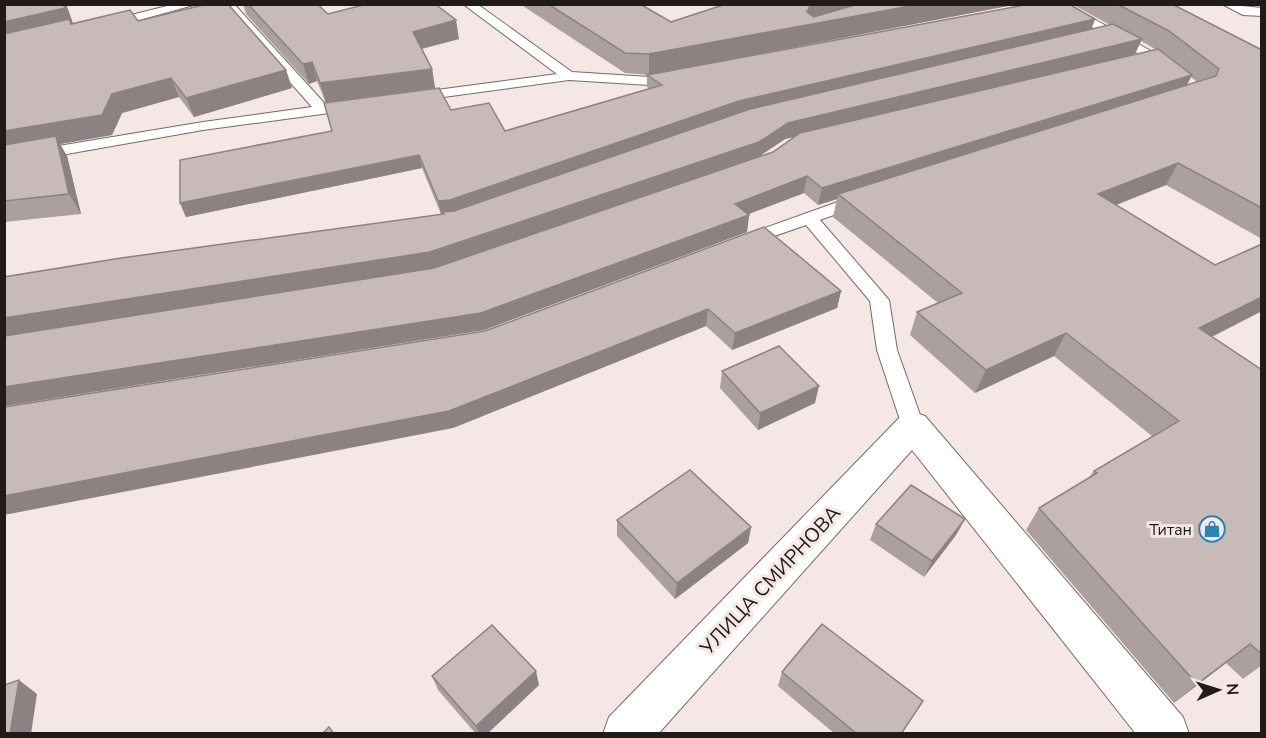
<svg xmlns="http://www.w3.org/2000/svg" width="1266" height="738" font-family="'Nunito Sans',sans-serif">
  <rect width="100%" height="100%" fill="#f4e7e5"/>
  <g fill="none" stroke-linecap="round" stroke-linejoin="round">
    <g stroke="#766b69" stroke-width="2">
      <g id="lane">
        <path d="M175,4h22l-90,25 -6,-4 2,-3z"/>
        <path d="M221,4h13l92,101 33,-2 2,3 -2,3 -156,21 -199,35v-10l199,-33 109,-15z"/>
        <path d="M463,4h14l95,68 77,5 26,-5 7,4 -2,3 -31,6 -80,-5 -155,21 -5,-1 -2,-3 7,-4 143,-19z"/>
        <path d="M1051,4h16l93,52 -7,4 -24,3 -2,-3 2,-3 12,-2z"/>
        <path d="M1222,4l40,4v8l-19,-1z"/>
        <path d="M863,193l8,5 -2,4 -49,18 69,80 8,50 27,76 -3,6 -8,3 -8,-3 -3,-6 -25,-76 -7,-49 -64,-76 -63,22 -6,-1 -3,-4 3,-4z"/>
      </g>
    </g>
    <g stroke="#766b69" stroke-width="2">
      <path id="street" d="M913,412l12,4 258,301 6,17h-53l-224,-284 -254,284h-55l6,-17 292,-301z"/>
    </g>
    <use href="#lane" fill="#fff" fill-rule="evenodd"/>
    <use href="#street" fill="#fff" fill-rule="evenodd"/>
  </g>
  <g fill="#aba09e" fill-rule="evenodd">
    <path d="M4,4h62l7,20 65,-3 148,49 6,18 -98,29 -15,-20 -57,16 -10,22 -52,9 7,12 14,58 -77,8z"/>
    <path d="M243,4h74l11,10 131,25 -37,10 10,20 3,19 -109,15 -9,-22 -8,3 -63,-70z"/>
    <path d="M520,4h120l31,18 55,-18h292l-359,69 436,-54 -4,10 19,-4 -38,-21h100l90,46v189l-96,-54 -50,20 146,106 -50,26 50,33v295l-19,14 -17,-16 -52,40 -148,-173 13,-22 49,-29 6,-8 59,-34 -99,-81 -79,37 -65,-58 7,-23 21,-9 -105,-86 4,-18 -19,6 -14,-12 -56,21 1,1 -2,17 -263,98 -480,76v-129l437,-63 -19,-46 -236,49 -6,-14 271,-93 54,21 144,-42 -2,-2v-12h2l-24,-2zM1141,41l14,8 -20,5zM1191,77l6,5 -10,3zM795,137l-22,15 -15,5 27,-18z"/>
    <path d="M841,291l-4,17 -105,42 -26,-24 -253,102 32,-97z"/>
    <path d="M722,371l93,32 -57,27 -38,-42z"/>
    <path d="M965,519l-9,16 -32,42 -54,-37 6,-16z"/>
    <path d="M617,520l134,7 -3,16 -73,56 -58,-63z"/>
    <path d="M782,672l119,62h-66l-57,-48z"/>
    <path d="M432,676l107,9 -52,49h-11l-38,-44z"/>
  </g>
  <g fill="#8b8281">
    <path d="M64,4h2l8,22 -70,17v-21z"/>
    <path d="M817,4h201l-369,71v-21l158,-42 3,-6z"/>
    <path d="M1095,19l-4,11 -639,183 -11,1 -3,-13 301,-100z"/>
    <path d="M456,20l3,19 -43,11 -3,-18z"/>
    <path d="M1142,39l-7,15 -350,85 -28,19 -324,111 -429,68v-19l426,-66 358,-129z"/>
    <path d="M312,62l5,19 -8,3 -6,-20z"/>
    <path d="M432,69l3,19 -109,15 -6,-20z"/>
    <path d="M286,70l6,18 -98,29 -8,-19z"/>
    <path d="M1192,75l-8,15 -346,104 -1,5 -19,6 4,-17z"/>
    <path d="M171,78l8,19 -57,16 -10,22 -52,9 7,12 14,58 -12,-20 -65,-41v-22l108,-37z"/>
    <path d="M419,155l3,13 -236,49 -6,-14z"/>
    <path d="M1178,163l-12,22 -78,31 10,-22z"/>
    <path d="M807,176l-3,17 -71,27 2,-16z"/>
    <path d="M749,215l-2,17 -263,98 -480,76v-19z"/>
    <path d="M841,291l-4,17 -105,42 3,-17z"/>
    <path d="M1262,297v14l-79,40 16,-23z"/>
    <path d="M708,309l-2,17 -253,102 -449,87v-19z"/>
    <path d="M1066,333l-12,23 -79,37 11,-23z"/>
    <path d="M819,386l-4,17 -57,27 2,-17z"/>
    <path d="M965,519l-9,16 -32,42 8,-16z"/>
    <path d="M751,527l-3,16 -73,56 2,-16z"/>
    <path d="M1250,644l-24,19 -52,40 23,-19z"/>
    <path d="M536,671l3,14 -52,49h-8l-3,-8z"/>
    <path d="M19,680l18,14 -6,40h-21z"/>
  </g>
  <g fill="#c7bab8" stroke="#8b8281" stroke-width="1.5">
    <path d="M4,4h60l1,4 -61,14z"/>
    <path d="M207,4h21l58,66 -100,28 -15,-20 -59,16 -10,21 -98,16v-97l65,-15 2,5 59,-14 8,11z"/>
    <path d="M248,4h69l11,10 39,-10h68l21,16 -43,12 19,37 -112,14 -8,-21 -9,2z"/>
    <path d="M548,4h92l31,18 55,-18h91l-7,2 -3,6 7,5 44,-13h63l-272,50 -24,-1z"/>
    <path d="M1030,4h39l26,15 -356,82 -289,99 -12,1 -19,-46 -239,48v-43l152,-29 -8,-28 115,-15 12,22 38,-7 16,28 157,-46 -15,-10z"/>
    <path d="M1117,4h55l90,46v158l-84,-45 -80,31 117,71 47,-21v53l-63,31 63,42v284l-12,-10 -53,40 -158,-176 58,-35 -3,-2 85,-50 -113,-88 -80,37 -69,-58 45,-19 -124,-99 378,-118 3,-7 -50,-38z"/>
    <path d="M1113,24l29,15 -354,84 -29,19 -329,110 -426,66v-41l117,-19 323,-44 -1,-2 11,-1 296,-102z"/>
    <path d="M1158,49l34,26 -370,113 -15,-12 -72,28 14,11 -268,98 -477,74v-51l430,-68 339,-116 27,-19z"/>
    <path d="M56,136l13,58 -65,7v-56z"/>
    <path d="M764,227l77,64 -106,42 -27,-24 -259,102 -445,85v-89l481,-76z"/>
    <path d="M779,346l40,40 -59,27 -38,-42z"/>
    <path d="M690,470l61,57 -74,56 -60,-63z"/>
    <path d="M911,485l54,34 -33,42 -56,-37z"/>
    <path d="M822,624l101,77 -22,33h-44l-75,-62z"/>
    <path d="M492,625l44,46 -60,55 -44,-50z"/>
    <path d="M19,680l-9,54h-6v-49z"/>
    <path d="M329,727l5,7h-12z"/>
  </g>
  <defs>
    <g id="shop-ring" transform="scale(1.35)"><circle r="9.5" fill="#f4e7e5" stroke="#2c83b2" stroke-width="1.5"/><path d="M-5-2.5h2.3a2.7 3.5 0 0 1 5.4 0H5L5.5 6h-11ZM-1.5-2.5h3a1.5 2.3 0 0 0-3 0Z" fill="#2c83b2"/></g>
  </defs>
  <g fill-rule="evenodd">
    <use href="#shop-ring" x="1212" y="529"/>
  </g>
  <g text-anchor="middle" stroke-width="6" stroke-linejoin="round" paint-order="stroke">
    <g font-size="16" fill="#201b1a" stroke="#f4e7e5" text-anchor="end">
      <text x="1192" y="535">Титан</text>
    </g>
    <g font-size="20" fill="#201b1a" stroke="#f4e7e5">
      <text transform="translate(770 580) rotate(-47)" y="7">УЛИЦА СМИРНОВА</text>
    </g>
  </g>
  <rect width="1266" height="738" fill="none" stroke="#201b1a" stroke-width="12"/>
  <g transform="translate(1218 690) rotate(87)" stroke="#f4e7e5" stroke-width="4.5" paint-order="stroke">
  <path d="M0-4.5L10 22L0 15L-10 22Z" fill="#201b1a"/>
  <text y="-9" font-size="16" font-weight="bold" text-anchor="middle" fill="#201b1a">N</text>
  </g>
</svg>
